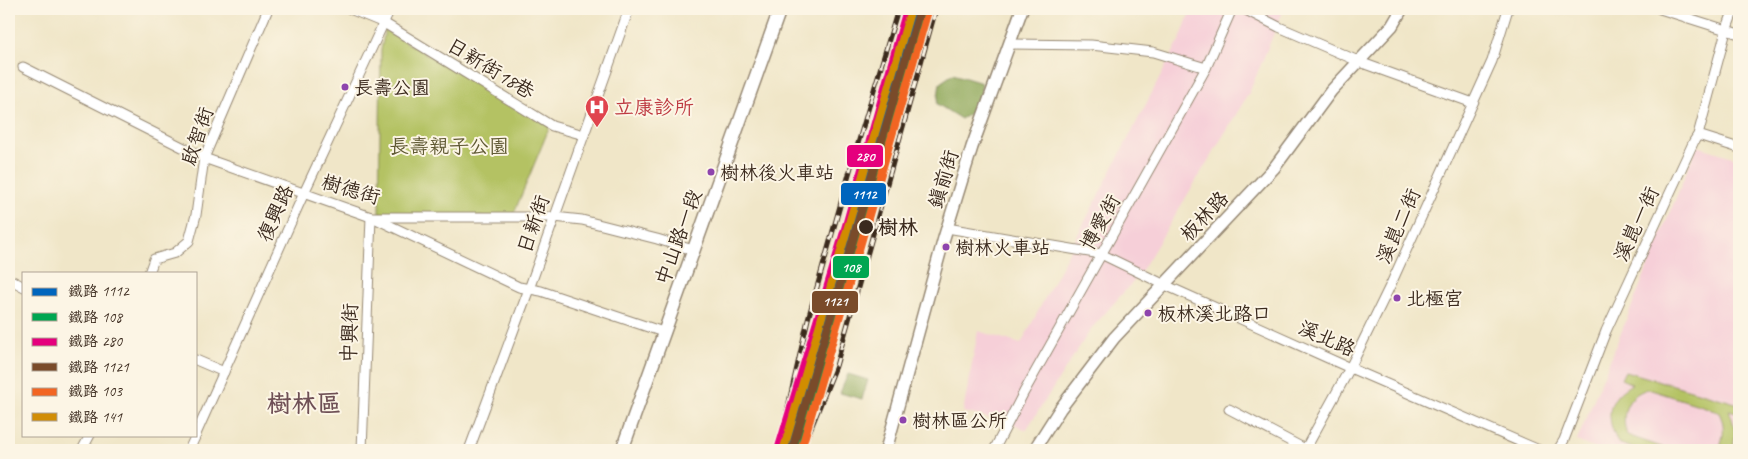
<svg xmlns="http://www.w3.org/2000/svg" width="1748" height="459" font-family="Caveat,'LXGW WenKai TC',sans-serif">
  <rect width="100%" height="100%" fill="#fcf5e5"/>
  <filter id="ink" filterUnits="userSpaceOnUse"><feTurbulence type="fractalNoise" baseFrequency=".02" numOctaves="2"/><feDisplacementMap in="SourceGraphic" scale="10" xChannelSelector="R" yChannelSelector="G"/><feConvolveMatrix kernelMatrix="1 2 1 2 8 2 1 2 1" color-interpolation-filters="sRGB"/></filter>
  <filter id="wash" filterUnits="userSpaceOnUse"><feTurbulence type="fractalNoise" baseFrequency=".0096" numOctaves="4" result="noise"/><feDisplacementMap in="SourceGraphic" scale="20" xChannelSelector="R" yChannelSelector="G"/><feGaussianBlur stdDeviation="1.12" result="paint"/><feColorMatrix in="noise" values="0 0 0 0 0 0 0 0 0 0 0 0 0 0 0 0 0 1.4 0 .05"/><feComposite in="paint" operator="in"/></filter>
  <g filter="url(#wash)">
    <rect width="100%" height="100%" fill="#f0e6c8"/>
    <g fill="#f6cfd8">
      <path d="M1191,9h93l-35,84 -110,182 -48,54 -65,101 -12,-6 -51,-12 15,-81 43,13 160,-307z"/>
      <path d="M1697,146l42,13v291h-142l-20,-9z"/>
    </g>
    <g fill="#b4c264" stroke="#787641">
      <path d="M385,30l165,96 -38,92 -133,-4 2,-164z"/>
      <path d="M1625,371l114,33v9l-10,-3c5,12 9,29 2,40h-12c5,-15 7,-25 -1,-39l-70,-22c-22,6 -28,26 -21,46l43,15h-31l-21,-7c-12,-25 -13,-44 14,-59l-11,-5z"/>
    </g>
    <g fill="#8fa85a" stroke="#65693c">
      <path d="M953,74l29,9 -3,25 -18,11 -24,-15 3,-21z"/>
      <path d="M848,374l20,6 -6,19 -22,-6z"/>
    </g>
  </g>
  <g filter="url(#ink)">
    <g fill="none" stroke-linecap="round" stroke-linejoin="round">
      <g stroke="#968873" stroke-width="11">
        <g id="minor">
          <path d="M350,9l34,14 168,103 32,9"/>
          <path d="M1244,9l35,18 86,37 108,39"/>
          <path d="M1660,9l79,25"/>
          <path d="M1011,44l80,1 62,7 53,16"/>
          <path d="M23,67l181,91 167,59h183l28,3 75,19 36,11"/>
          <path d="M1698,135l41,13"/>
          <path d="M374,218l145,69 22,4 122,41"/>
          <path d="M947,228l154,26 64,31 185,83 189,82"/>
          <path d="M149,273l5,-14 21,-6 14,-12 7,-26 8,-57 64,-149"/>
          <path d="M9,279l15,8"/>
          <path d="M196,360l28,12"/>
          <path d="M1229,409l78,41"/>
          <path d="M196,434l108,-241 86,-184"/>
          <path d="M82,450l8,-15"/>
          <path d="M189,450l7,-15"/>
          <path d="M362,450l9,-233"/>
          <path d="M469,450l60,-161 100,-280"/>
          <path d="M994,450l30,-58 182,-324 26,-59"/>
          <path d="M1305,450l45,-82 41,-84 101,-223 16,-52"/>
          <path d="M1558,450l6,-10 42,-109 88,-190 4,-6 28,-104 8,-22"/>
        </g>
      </g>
      <g stroke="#968873" stroke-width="14">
        <g id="tertiary">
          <path d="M886,450l58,-212 28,-91 50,-138"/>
          <path d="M1034,450l26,-41 54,-71 160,-170 57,-77 61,-65 10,-17"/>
        </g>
      </g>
      <g stroke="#968873" stroke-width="15">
        <path id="secondary" d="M622,450l158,-441"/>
      </g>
      <use href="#minor" stroke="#fff" stroke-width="9"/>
      <use href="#tertiary" stroke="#fff" stroke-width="11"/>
      <use href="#secondary" stroke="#fff" stroke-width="12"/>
      <g stroke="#3b2a1e" stroke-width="5">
        <g id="rail">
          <path d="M778,450l30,-131 43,-152 47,-158"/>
          <path d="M802,450l34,-84 100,-357"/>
        </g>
      </g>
      <use href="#rail" stroke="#fcf5e5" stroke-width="3" stroke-dasharray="9" stroke-linecap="butt"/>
      <g stroke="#fcf5e5" stroke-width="11">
        <path id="rail-1" d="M787,450l68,-226 61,-215"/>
      </g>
      <g stroke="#fcf5e5" stroke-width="11">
        <path id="rail-2" d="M796,450l67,-223 61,-216"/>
      </g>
      <g stroke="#fcf5e5" stroke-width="11">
        <path id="rail-3" d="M779,447l68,-225 60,-213"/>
      </g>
      <g stroke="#fcf5e5" stroke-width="11">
        <path id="rail-4" d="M792,450l128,-441"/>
      </g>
      <g stroke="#fcf5e5" stroke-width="11">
        <path id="rail-5" d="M801,450l127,-439"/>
      </g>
      <g stroke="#fcf5e5" stroke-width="11">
        <path id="rail-6" d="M784,448l127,-439"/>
      </g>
      <use href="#rail-1" stroke="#0065bd" stroke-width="8"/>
      <use href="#rail-2" stroke="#00a651" stroke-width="8"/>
      <use href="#rail-3" stroke="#e5007d" stroke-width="8"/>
      <use href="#rail-4" stroke="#7a4b2a" stroke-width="8"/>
      <use href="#rail-5" stroke="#f26522" stroke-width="8"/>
      <use href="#rail-6" stroke="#d18d06" stroke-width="8"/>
    </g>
  </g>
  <defs>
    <g id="hospital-pin" transform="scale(1.25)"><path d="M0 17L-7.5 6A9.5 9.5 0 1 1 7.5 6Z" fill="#e0444e" stroke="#fcf5e5"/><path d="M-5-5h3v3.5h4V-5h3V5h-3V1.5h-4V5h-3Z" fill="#fff"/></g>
  </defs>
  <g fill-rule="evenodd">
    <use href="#hospital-pin" x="597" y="107"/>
  </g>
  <g fill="#8e44ad" stroke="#fcf5e5" stroke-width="2">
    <circle cx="345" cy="87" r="4.5"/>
    <circle cx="711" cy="172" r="4.5"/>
    <circle cx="946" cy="247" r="4.5"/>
    <circle cx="1397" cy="298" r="4.5"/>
    <circle cx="1148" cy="313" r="4.5"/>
    <circle cx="903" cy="420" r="4.5"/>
  </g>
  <circle fill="#3b2a1e" stroke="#fcf5e5" stroke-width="2" cx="866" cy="227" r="8"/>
  <g text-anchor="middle" stroke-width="4" stroke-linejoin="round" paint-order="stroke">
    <g font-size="19" fill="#3b2a1e" stroke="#fcf5e5" text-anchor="start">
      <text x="354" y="94">長壽公園</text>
      <text x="720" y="179">樹林後火車站</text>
      <text x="955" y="254">樹林火車站</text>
      <text x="1406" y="305">北極宮</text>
      <text x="1157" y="320">板林溪北路口</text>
      <text x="912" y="427">樹林區公所</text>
    </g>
    <g font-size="20" fill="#3b2a1e" stroke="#fcf5e5">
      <text transform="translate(491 68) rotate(31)" y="7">日新街18巷</text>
      <text transform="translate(197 136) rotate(-71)" y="7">啟智街</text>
      <text transform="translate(943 179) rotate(-73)" y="7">鎮前街</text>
      <text transform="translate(351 189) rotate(16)" y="7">樹德街</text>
      <text transform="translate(275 213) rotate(-66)" y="7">復興路</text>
      <text transform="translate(1204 216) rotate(-47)" y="7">板林路</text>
      <text transform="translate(1100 222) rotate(-61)" y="7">博愛街</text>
      <text transform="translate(533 224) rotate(-71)" y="7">日新街</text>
      <text transform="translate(1636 224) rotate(-65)" y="7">溪崑一街</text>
      <text transform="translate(1398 226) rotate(-66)" y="7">溪崑二街</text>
      <text transform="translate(678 237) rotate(-70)" y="7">中山路一段</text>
      <text transform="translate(349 333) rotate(-88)" y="7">中興街</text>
      <text transform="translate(1327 338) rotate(24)" y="7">溪北路</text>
    </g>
    <g font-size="20" fill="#be3a42" stroke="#fcf5e5" text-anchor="start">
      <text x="614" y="114">立康診所</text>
    </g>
    <g font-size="20" fill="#5f5833" stroke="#fcf5e5">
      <text x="449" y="153">長壽親子公園</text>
    </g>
    <g font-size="20" font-weight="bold" fill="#3b2a1e" stroke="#fcf5e5" text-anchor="start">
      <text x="878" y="234">樹林</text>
    </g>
    <g font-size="25" font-weight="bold" fill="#6f5056" stroke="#fcf5e5">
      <text x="304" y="412">樹林區</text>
    </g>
  </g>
  <g stroke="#fcf5e5" stroke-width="2">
    <rect x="846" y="144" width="38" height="24" rx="5" fill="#e5007d"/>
    <rect x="840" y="182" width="47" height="24" rx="5" fill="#0065bd"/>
    <rect x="832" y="255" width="38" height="24" rx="5" fill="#00a651"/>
    <rect x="811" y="290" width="48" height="24" rx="5" fill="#7a4b2a"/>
  </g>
  <g font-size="14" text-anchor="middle" font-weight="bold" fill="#fff">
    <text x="865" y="161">280</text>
    <text x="864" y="199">1112</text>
    <text x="851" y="272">108</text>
    <text x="835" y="306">1121</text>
  </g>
  <rect width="1748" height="459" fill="none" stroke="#fcf5e5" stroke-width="30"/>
  <rect x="22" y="272" width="175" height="165" fill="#fcf5e5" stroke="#afa495"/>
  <rect x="32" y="288" width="25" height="8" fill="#0065bd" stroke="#afa495"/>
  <text x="68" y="296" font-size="15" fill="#3b2a1e">鐵路 1112</text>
  <rect x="32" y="313" width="25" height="8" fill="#00a651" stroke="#afa495"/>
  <text x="68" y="322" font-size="15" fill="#3b2a1e">鐵路 108</text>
  <rect x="32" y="338" width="25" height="8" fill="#e5007d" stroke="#afa495"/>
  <text x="68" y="346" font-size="15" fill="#3b2a1e">鐵路 280</text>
  <rect x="32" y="363" width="25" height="8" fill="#7a4b2a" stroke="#afa495"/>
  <text x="68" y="372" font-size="15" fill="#3b2a1e">鐵路 1121</text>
  <rect x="32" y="388" width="25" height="8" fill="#f26522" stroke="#afa495"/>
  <text x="68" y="396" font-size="15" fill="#3b2a1e">鐵路 103</text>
  <rect x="32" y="413" width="25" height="8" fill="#d18d06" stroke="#afa495"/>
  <text x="68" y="422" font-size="15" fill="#3b2a1e">鐵路 141</text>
</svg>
